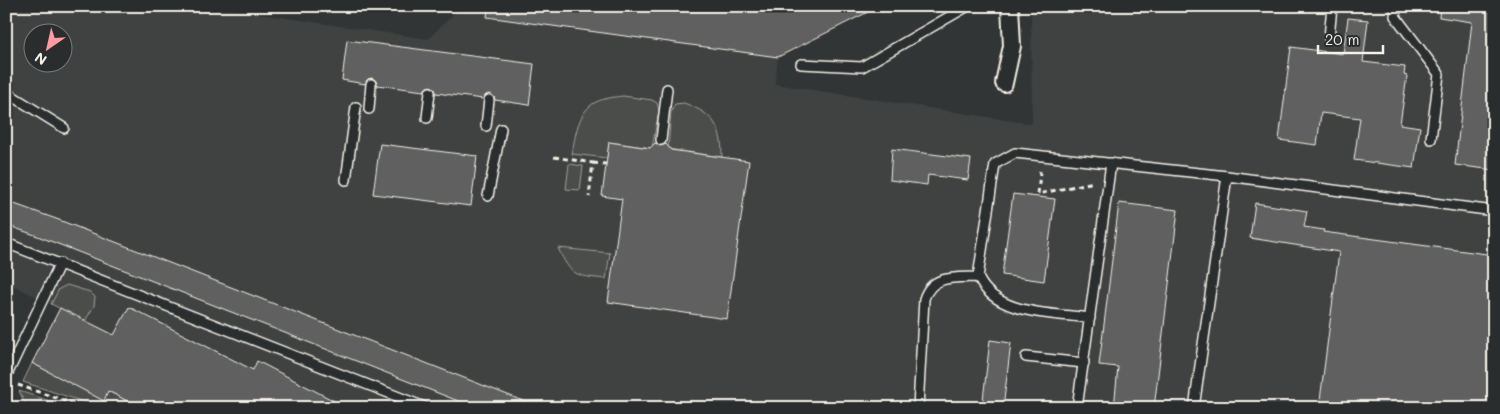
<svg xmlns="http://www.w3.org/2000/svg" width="1500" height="414" font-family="Mali,sans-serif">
  <rect width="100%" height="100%" fill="#323535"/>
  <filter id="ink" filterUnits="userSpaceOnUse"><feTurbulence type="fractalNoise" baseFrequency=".02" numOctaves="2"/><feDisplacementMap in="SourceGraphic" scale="10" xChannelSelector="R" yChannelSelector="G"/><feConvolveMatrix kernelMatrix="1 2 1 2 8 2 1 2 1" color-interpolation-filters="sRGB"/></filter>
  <g filter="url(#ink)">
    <path fill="#404242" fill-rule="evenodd" d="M6,6h200l222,33 34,-33h418l-102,51 -3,27 257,40 -1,-118h463v402h-1353l-37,-7 -72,-38 28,-55 -54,-26zM32,32h30v30h-30z"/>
    <g fill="#4b4d4c" stroke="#a09f9a">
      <path d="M623,96l29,4 5,3 2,7 -7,38 -43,-6 -2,16 -35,-4c3,-18 6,-43 24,-52 9,-4 18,-5 27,-6z"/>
      <path d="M684,103c29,11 38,22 38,54l-54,-8 3,-37 4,-8z"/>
      <path d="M569,164l14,2 -3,24 -14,-1z"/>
      <path d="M558,248l52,5 -4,26c-29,-3 -35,-2 -48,-31z"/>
      <path d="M67,285l23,7 5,5 -1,9 -9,15 -34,-17 8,-15z"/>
      <path d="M32,363l72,37 4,-9 33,17h-39l-79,-26z"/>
      <path d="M19,391l53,17h-45z"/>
    </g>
    <g fill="#5f605f" stroke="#f4f1e8">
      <path d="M488,6h392l-102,51 -291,-40z"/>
      <path d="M1440,6h54v164l-39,-5 17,-143 -33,-5z"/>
      <path d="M1348,18l20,2 -5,42 42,5 -1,8 3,1 -7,48 20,3 -6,41 -60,-8 6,-42 -39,-5 -4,32 -38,-5 12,-93 52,7z"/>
      <path d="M347,40l187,24 -5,41 -34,-5 -1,-3 -4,-3 -4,1 -3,4 -47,-6 -1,-4 -4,-3 -4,1 -3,4 -47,-6 -1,-4 -4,-3 -4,1 -3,5 -23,-4z"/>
      <path d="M609,142l41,6 5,-5 5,3 6,-2 5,6 78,11 -22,158 -119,-17 14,-103 -20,-3z"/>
      <path d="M380,144l97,12 -6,50 -98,-12z"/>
      <path d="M892,149l79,10 -3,21 -40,-5 -1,10 -37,-5z"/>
      <path d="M1013,194l42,5 -11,82 -42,-6z"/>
      <path d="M6,201l53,19 477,186 -1,2h-59l-441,-173 -29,-10z"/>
      <path d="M1119,203l59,7 -24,198h-40l4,-41 -19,-2z"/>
      <path d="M1255,203l52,8 -3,16 20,3 -1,2 171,23v153h-175l20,-156 -89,-14z"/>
      <path d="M129,307l124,63 4,-9 91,47h-207l-33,-17 -4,10 -72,-38 28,-55 54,27z"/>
      <path d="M990,340l21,3 -8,65h-21z"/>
    </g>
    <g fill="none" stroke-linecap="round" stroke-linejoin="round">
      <g stroke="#f4f1e8" stroke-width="12">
        <g id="lane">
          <path d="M1396,6l-1,10 44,58 -8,65"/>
          <path d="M1329,38l3,-32"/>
          <path d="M801,64l61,3 106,-61"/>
          <path d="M6,92l58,36"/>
          <path d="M369,109l2,-25"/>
          <path d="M427,118l3,-26"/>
          <path d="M486,126l3,-26"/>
          <path d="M661,140l6,-51"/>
          <path d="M346,180l10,-73"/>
          <path d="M488,196l13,-67"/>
          <path d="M6,243l421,165"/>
          <path d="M1090,318c-36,-5 -95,-2 -112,-41l17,-113 20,-11 212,23"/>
          <path d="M1026,357l58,6"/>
          <path d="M6,377l54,-114"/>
          <path d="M918,408l6,-109c8,-25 32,-21 54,-22"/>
          <path d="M1077,408l34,-245"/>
          <path d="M1194,408l33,-232 267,35"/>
        </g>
      </g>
      <g stroke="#f4f1e8" stroke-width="20">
        <path id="street" d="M1004,83l8,-37 -2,-40"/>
      </g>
      <g stroke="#f4f1e8" stroke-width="3" stroke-dasharray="5 4" stroke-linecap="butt">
        <path d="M554,157l39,6 -4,34"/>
        <path d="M593,163l13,1"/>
        <path d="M1040,171l-2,23 56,-12"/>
        <path d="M18,385l68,23"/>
      </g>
      <use href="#lane" stroke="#2a2d2e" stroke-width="9"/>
      <use href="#street" stroke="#2a2d2e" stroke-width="16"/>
    </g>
  </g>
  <rect width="1500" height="414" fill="none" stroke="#2a2d2e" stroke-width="25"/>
  <rect x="12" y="12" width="1475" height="389" fill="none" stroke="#f4f1e8" stroke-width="2" filter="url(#ink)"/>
  <g transform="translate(48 48) rotate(214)"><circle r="24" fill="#2a2d2e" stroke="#7b7b78"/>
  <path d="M0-4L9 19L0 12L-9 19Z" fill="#ff9aa2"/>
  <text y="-8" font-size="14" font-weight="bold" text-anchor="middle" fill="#f4f1e8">N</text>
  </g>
  <path d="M1318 45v8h65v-8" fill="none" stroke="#f4f1e8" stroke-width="2.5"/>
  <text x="1325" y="45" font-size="15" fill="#f4f1e8" stroke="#2a2d2e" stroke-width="4" paint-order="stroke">20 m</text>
</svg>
